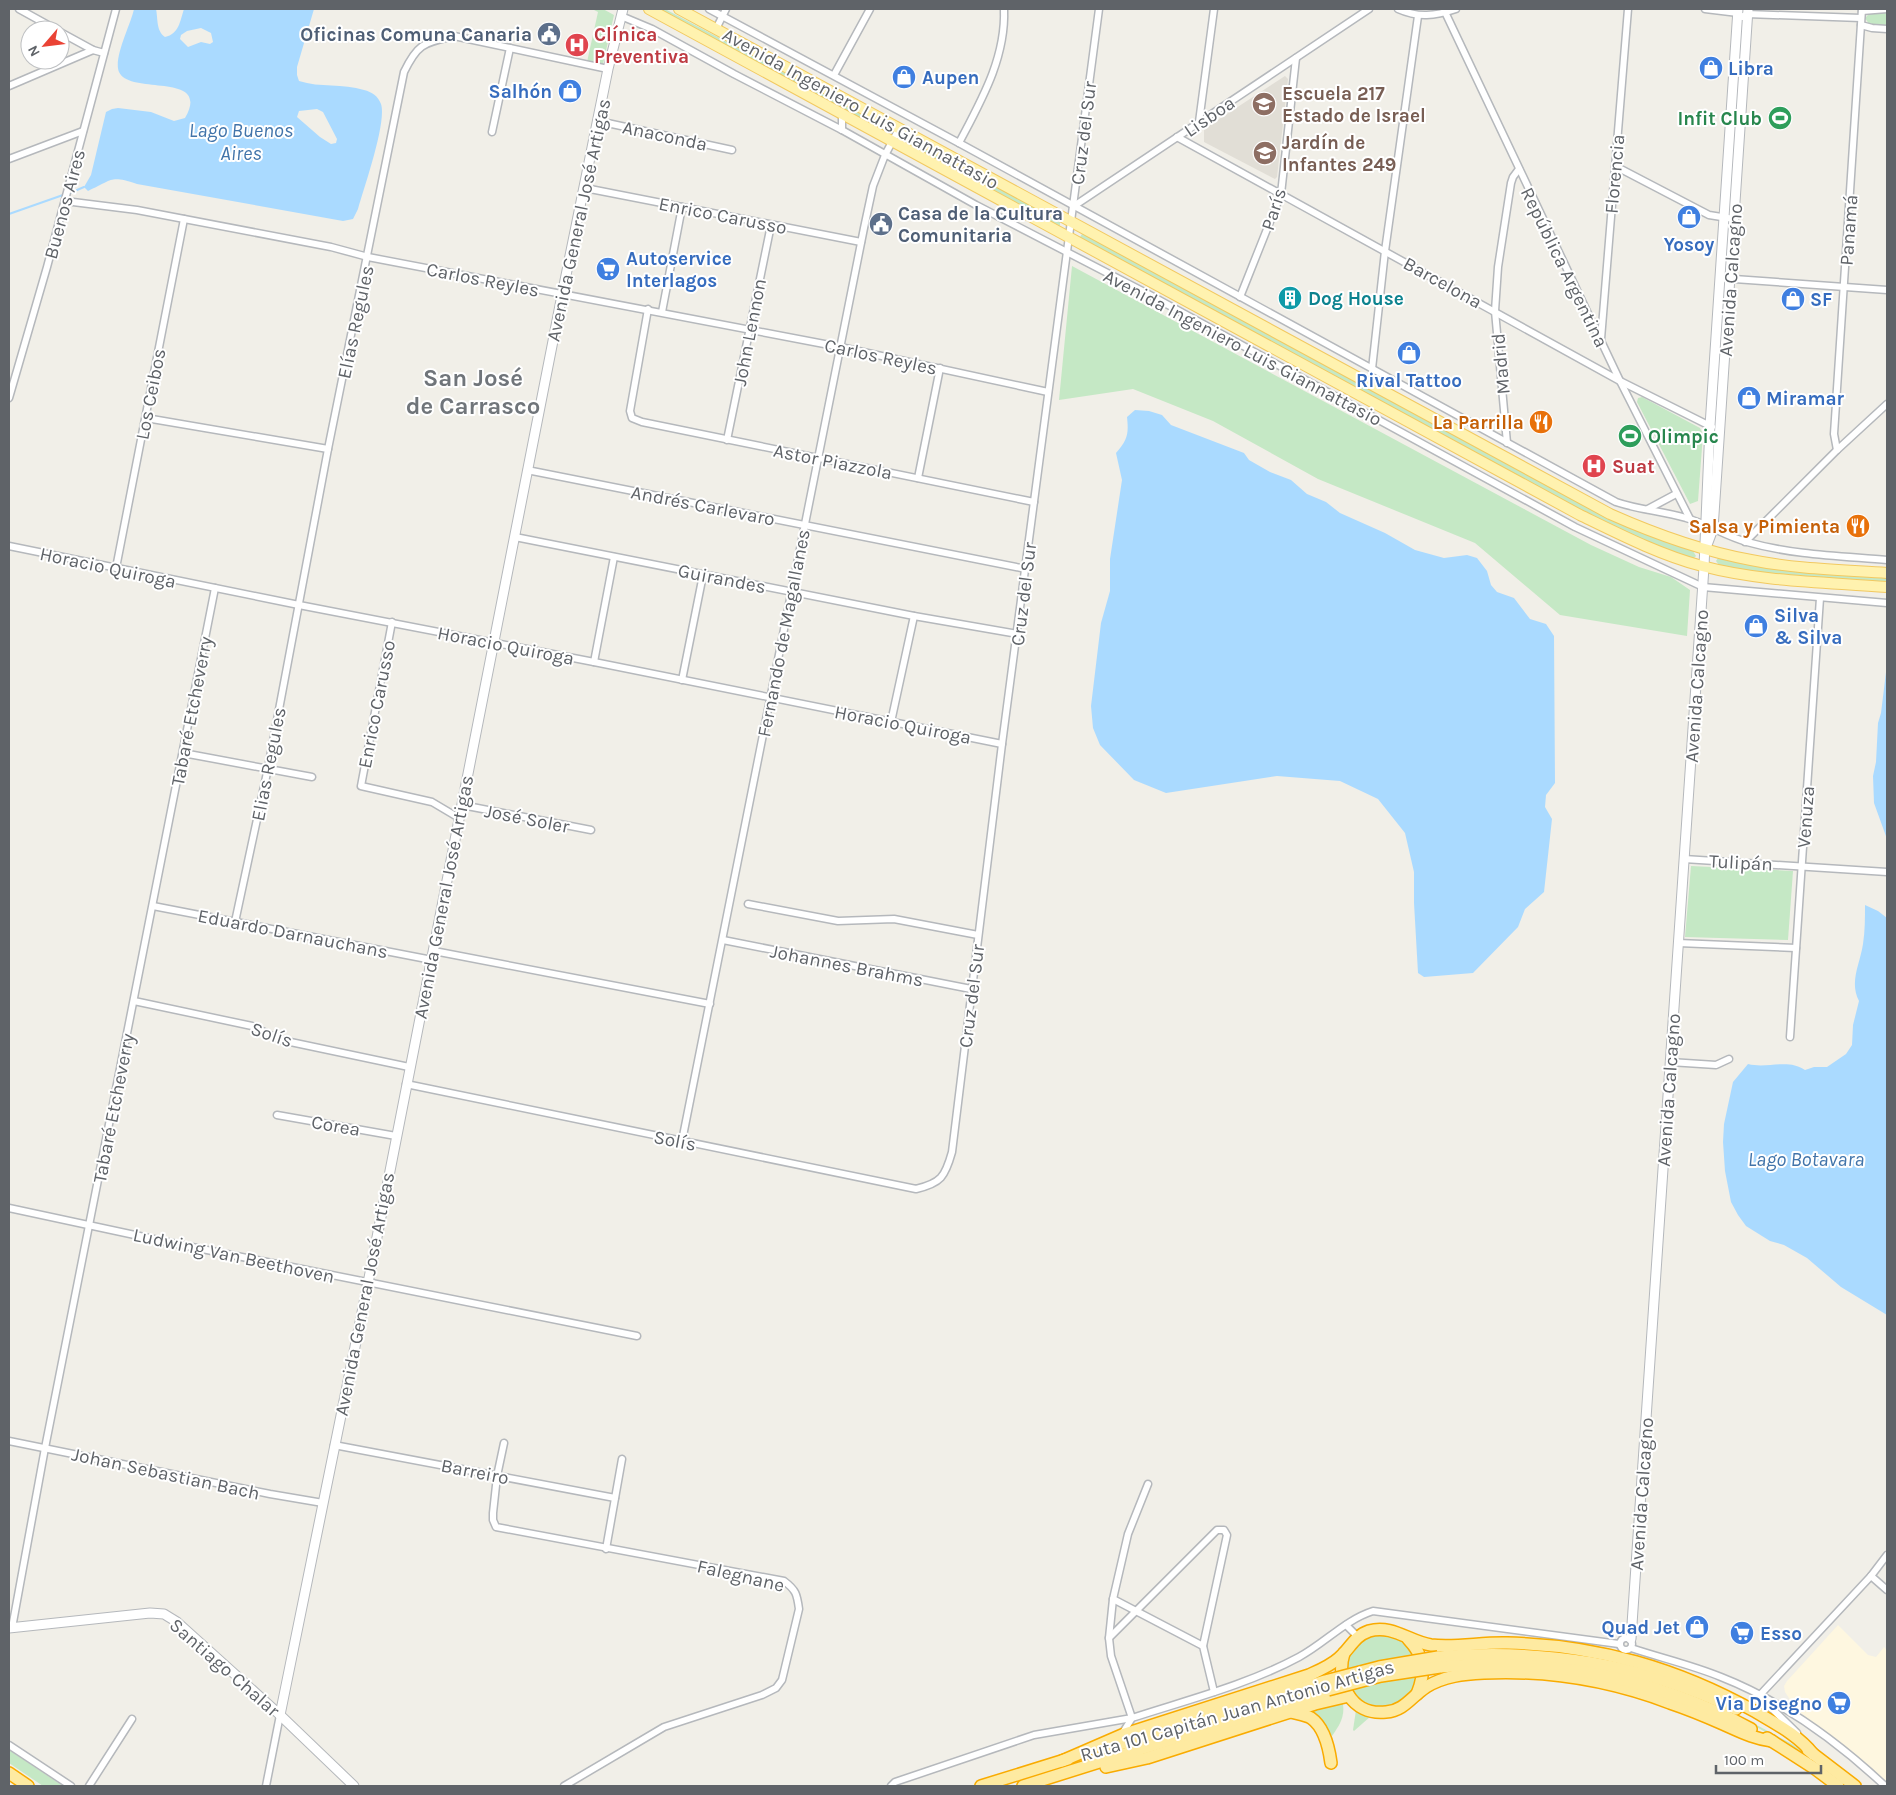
<svg xmlns="http://www.w3.org/2000/svg" width="1896" height="1795" font-family="Karla,sans-serif">
  <rect width="100%" height="100%" fill="#f1efe8"/>
  <path fill="#fef7e0" d="M1838,1625l30,30 8,2 8,-10 3,3v133l-91,-74 -11,-17 -1,-6 3,-5z"/>
  <path fill="#e1ded6" d="M1285,76l3,3 -11,98 -2,2 -71,-37v-13z"/>
  <g fill="#c5e8c5">
    <path d="M592,9h11l11,6 -11,49 -16,-2 11,-50z"/>
    <path d="M657,9h8l193,103 25,15 2,4 -1,2z"/>
    <path d="M1870,13h17v12l-18,-1 -4,-6z"/>
    <path d="M906,139l154,82v5l-158,-85z"/>
    <path d="M1082,234h3l515,279 46,21 47,17 3,5 -3,3 -48,-18 -48,-22 -515,-279 -2,-3z"/>
    <path d="M1072,266l519,279 48,22 32,10 19,13 -3,46 -127,-21 -85,-72 -157,-64 -105,-58 -80,-32 -74,11z"/>
    <path d="M1642,397l58,31 3,6 -5,67 -8,3 -53,-102 1,-4z"/>
    <path d="M1718,558l169,18v7c-56,-4 -112,-7 -168,-18l-3,-4z"/>
    <path d="M1691,866l102,5 -5,69 -103,-3z"/>
    <circle cx="1382" cy="1671" r="36"/>
    <path d="M1332,1703l11,1c2,13 -4,22 -11,32l-25,-26z"/>
    <path d="M1356,1710l15,6 -17,15 -1,-1z"/>
    <path d="M1751,1722l41,22 57,42h-5l-39,-30 -55,-33z"/>
    <path d="M9,1750l54,36h-20l-34,-23z"/>
  </g>
  <g fill="#aadaff" fill-rule="evenodd">
    <path d="M134,9h22c2,9 0,22 9,28 14,-3 15,-16 19,-28h130l-17,58v8l2,6c21,7 44,2 65,9 8,2 14,6 17,14 6,18 -17,84 -23,105l-5,10 -10,2 -206,-37c-28,-9 -24,-4 -49,7l-4,-4 7,-12 15,-63 6,-3 6,-1 33,4 23,9 11,-3c27,-47 -55,-22 -66,-46 -6,-14 12,-48 15,-63zM201,28l10,5 2,9 -3,2 -9,-2 -13,5 -8,-8 1,-4 6,-4zM317,109l6,3 14,27 -1,4 -5,1 -11,-7 -23,-20 2,-6z"/>
    <path d="M1135,410l14,1 13,4 9,10 73,28 5,7 21,12 21,8 16,14 19,8 14,11 45,20 30,17 29,8 23,-3 10,3 10,13 4,14 6,7 17,6 16,21 16,5 8,12 1,147 -9,12 -1,12 7,12 -8,73 -19,17 -7,18 -45,46 -49,4 -6,-4 -4,-70v-31l-9,-39 -27,-34 -38,-18 -63,-5 -111,17 -32,-13 -34,-35 -7,-17 -2,-22 10,-83 9,-32v-32l12,-79 -6,-27c11,-13 13,-18 11,-36z"/>
    <path d="M1887,664v175l-13,-36 -1,-27 3,-14 2,-39 3,-10z"/>
    <path d="M1865,905l13,6 9,7v397l-46,-28 -34,-29 -23,-13 -14,-4 -24,-15 -8,-11 -7,-13 -6,-31 -2,-29 1,-18 9,-42 15,-18c20,5 40,-6 57,6l9,-3h13l19,-13 6,-9 1,-20 6,-24c-10,-19 1,-37 4,-57 2,-13 2,-26 2,-39z"/>
  </g>
  <g fill="none" stroke-linecap="round" stroke-linejoin="round">
    <g stroke="#aadaff" stroke-width="2">
      <path d="M70,193l14,-6"/>
      <path d="M9,214l54,-19"/>
    </g>
    <g stroke="#b5b8bc" stroke-width="9">
      <g id="minor">
        <path d="M19,9l38,21"/>
        <path d="M709,9l250,134 657,359c23,8 47,9 70,16 22,6 39,18 61,24 46,13 93,14 140,18"/>
        <path d="M1398,9c20,9 37,7 58,0"/>
        <path d="M1705,9l33,4 4,4 5,-3 114,4"/>
        <path d="M1862,11l25,-2"/>
        <path d="M1445,12l175,369 70,138"/>
        <path d="M621,16l31,13 82,45 108,56 134,75 172,89 427,233 128,60 184,16"/>
        <path d="M1861,25l11,3 15,1"/>
        <path d="M716,29l10,-20"/>
        <path d="M60,32l33,18 11,3"/>
        <path d="M834,75l36,-66"/>
        <path d="M9,86l84,-36"/>
        <path d="M598,121l134,29"/>
        <path d="M1199,122l15,-113"/>
        <path d="M842,130v-17"/>
        <path d="M492,132l18,-84"/>
        <path d="M1177,137l443,244 92,46"/>
        <path d="M959,143c22,-42 47,-85 45,-134"/>
        <path d="M9,159l74,-28"/>
        <path d="M1615,166l94,49 25,4"/>
        <path d="M585,188l276,54"/>
        <path d="M65,201l72,9 194,37 37,10 472,90 208,45"/>
        <path d="M1074,206l295,-197"/>
        <path d="M1720,278l167,12"/>
        <path d="M1240,297l41,-103 15,-136"/>
        <path d="M648,309l-18,102 2,7 10,4 392,80"/>
        <path d="M662,312l20,-105"/>
        <path d="M1601,339l27,-330"/>
        <path d="M1372,369l13,-118 33,-235"/>
        <path d="M9,398l38,-131 69,-258"/>
        <path d="M146,418l182,31"/>
        <path d="M727,440l44,-215"/>
        <path d="M1507,443l-12,-132 3,-44 13,-84 2,-6 6,-8"/>
        <path d="M1837,450l-3,-16 28,-425"/>
        <path d="M527,470l499,99"/>
        <path d="M918,478l22,-110"/>
        <path d="M1648,509l28,-15"/>
        <path d="M515,537l399,79 104,18"/>
        <path d="M1745,542l92,-92 50,-46"/>
        <path d="M9,546l290,59 295,57 408,82"/>
        <path d="M116,568l68,-349"/>
        <path d="M392,622l-31,164 71,16 27,16"/>
        <path d="M594,662l20,-105"/>
        <path d="M682,680l21,-105"/>
        <path d="M891,722l23,-106"/>
        <path d="M183,753l129,24"/>
        <path d="M462,805l129,25"/>
        <path d="M1684,859l203,13"/>
        <path d="M748,904l90,17 56,-2 84,16"/>
        <path d="M153,906l279,54"/>
        <path d="M235,922l33,-154 60,-319 76,-377c14,-29 20,-29 50,-36l154,33"/>
        <path d="M723,940l248,49"/>
        <path d="M1678,943l118,5"/>
        <path d="M434,951l276,53"/>
        <path d="M134,1001l118,25 29,14 128,27"/>
        <path d="M1790,1037l30,-439"/>
        <path d="M1670,1062l46,3 13,-6"/>
        <path d="M406,1084l510,105c25,-6 29,-12 36,-37l50,-408 97,-735"/>
        <path d="M277,1115l119,21"/>
        <path d="M682,1141l182,-913 9,-42 12,-31 14,-26"/>
        <path d="M9,1208l163,35 465,93"/>
        <path d="M9,1441l261,53 53,9"/>
        <path d="M504,1443l-7,33 -4,37v7l3,7 288,54c12,9 13,13 15,28l-17,71 -6,8 -14,7 -98,32 -100,59"/>
        <path d="M334,1445l281,53"/>
        <path d="M606,1549l16,-90"/>
        <path d="M1871,1576l16,14"/>
        <path d="M1113,1599l90,47 11,46"/>
        <path d="M1346,1625l12,12"/>
        <path d="M12,1628l33,-180 170,-860"/>
        <circle cx="1626" cy="1644" r="6"/>
        <path d="M1109,1638l108,-108h7l3,5 -24,111"/>
        <path d="M1631,1648c30,10 61,17 90,29 61,24 117,65 164,109"/>
        <path d="M1797,1733l-38,-37 112,-120 16,-21"/>
        <path d="M1122,1734l10,-16c55,-18 115,-33 167,-61 26,-14 46,-37 74,-46l246,33"/>
        <path d="M9,1745l62,41"/>
        <path d="M89,1786l43,-67"/>
        <path d="M266,1786l14,-71"/>
        <path d="M891,1786l4,-4 139,-47 98,-17 -21,-62 -2,-18 4,-39 15,-65 20,-50"/>
      </g>
    </g>
    <g stroke="#b5b8bc" stroke-width="11">
      <g id="tertiary">
        <path d="M1707,545l6,-16 35,-520"/>
        <path d="M9,1628l141,-15 14,1 13,8 103,93 74,71"/>
        <path d="M1631,1639l73,-1072 6,-141 28,-417"/>
        <path d="M280,1715l88,-432 194,-988 46,-226 15,-60"/>
      </g>
    </g>
    <g stroke="#f2c960" stroke-width="12">
      <g id="primary">
        <path d="M649,9l931,506c39,19 80,40 122,51 60,16 124,16 185,21"/>
        <path d="M679,9l931,505c45,20 92,37 141,46 44,9 91,10 136,13"/>
      </g>
    </g>
    <g stroke="#f9ab00" stroke-width="14">
      <g id="trunk">
        <path d="M1408,1639c17,18 18,32 9,55"/>
        <path d="M1344,1653c-9,29 7,63 42,59 18,-1 26,-16 40,-25 18,-11 38,-13 58,-14 63,-3 128,8 186,30 18,6 35,13 53,21 16,7 31,15 49,17"/>
        <path d="M1438,1657c102,-9 205,7 298,52"/>
        <path d="M1440,1667c108,-10 215,10 311,62"/>
        <path d="M1291,1712c7,2 15,3 20,6 13,9 18,30 20,45"/>
        <path d="M1767,1738l47,30 24,18"/>
        <path d="M1107,1748l218,-67"/>
        <path d="M1808,1750l47,36"/>
        <path d="M1062,1761l60,-26 187,-60c11,-5 21,-9 30,-17 11,-9 15,-22 30,-27 23,-7 41,11 62,14 25,3 51,-3 76,-2 90,2 170,25 249,69 20,12 42,23 57,42"/>
        <path d="M1106,1767l41,-9 168,-54 34,-8"/>
        <path d="M9,1773l19,13"/>
        <path d="M981,1786l87,-27"/>
        <path d="M1023,1786l305,-96"/>
      </g>
    </g>
    <use href="#minor" stroke="#fff" stroke-width="6"/>
    <use href="#tertiary" stroke="#fff" stroke-width="9"/>
    <use href="#primary" stroke="#fff2af" stroke-width="10"/>
    <use href="#trunk" stroke="#feeaa1" stroke-width="11"/>
    <g stroke="#f9ab00" stroke-width="14" stroke-linecap="butt">
      <g id="trunk-bridge">
        <path d="M1325,1681l54,-14 59,-10"/>
        <path d="M1328,1690l53,-14 59,-9"/>
      </g>
    </g>
    <use href="#trunk-bridge" stroke="#feeaa1" stroke-width="11"/>
  </g>
  <defs>
    <g id="civic-disc" transform="scale(1.25)"><circle r="9.5" fill="#5c6f8a" stroke="#fff"/><path d="M-.6-6.5H3V-4.5H.6V-3L4-1V1h2V6H-6V1h2V-1L-.6-3ZM-1.2 2.5V6h2.4V2.5Z" fill="#fff"/></g>
    <g id="hospital-disc" transform="scale(1.25)"><circle r="9.5" fill="#e0444e" stroke="#fff"/><path d="M-5-5h3v3.5h4V-5h3V5h-3V1.5h-4V5h-3Z" fill="#fff"/></g>
    <g id="shop-disc" transform="scale(1.25)"><circle r="9.5" fill="#3f7fe0" stroke="#fff"/><path d="M-5-2.5h2.3a2.7 3.5 0 0 1 5.4 0H5L5.5 6h-11ZM-1.5-2.5h3a1.5 2.3 0 0 0-3 0Z" fill="#fff"/></g>
    <g id="school-disc" transform="scale(1.25)"><circle r="9.5" fill="#8d6e63" stroke="#fff"/><path d="M0-5L7-2L0 1L-7-2ZM-4 1L0 2.5L4 1V4Q0 6-4 4Z" fill="#fff"/></g>
    <g id="stadium-disc" transform="scale(1.25)"><circle r="9.5" fill="#2e9e5b" stroke="#fff"/><path d="M0-5a6.5 5 0 1 0 0 10a6.5 5 0 1 0 0-10ZM-3.5-1.8h7v3.6h-7Z" fill="#fff"/></g>
    <g id="supermarket-disc" transform="scale(1.25)"><circle r="9.5" fill="#3f7fe0" stroke="#fff"/><path d="M-6-5.5h2.5l.6 2H6L4.5 2H-2.5L-4.4-4H-6ZM-1.5 3.2a1.3 1.3 0 1 0 .1 0ZM3 3.2a1.3 1.3 0 1 0 .1 0Z" fill="#fff"/></g>
    <g id="building-disc" transform="scale(1.25)"><circle r="9.5" fill="#0f9aa8" stroke="#fff"/><path d="M-4-6H4V6H1V3H-1V6H-4ZM-2.5-4.3h1.7v1.8h-1.7ZM.8-4.3h1.7v1.8H.8ZM-2.5-1h1.7V.8h-1.7ZM.8-1h1.7V.8H.8Z" fill="#fff"/></g>
    <g id="restaurant-disc" transform="scale(1.25)"><circle r="9.5" fill="#e8710a" stroke="#fff"/><path d="M-5-6h1v4h1v-4h1v4h1v-4h1v5L-1.5 .5V6h-2V.5L-5-1ZM5-6V6H3V1.5H1.5Q1.5-4 5-6Z" fill="#fff"/></g>
  </defs>
  <g fill-rule="evenodd">
    <use href="#civic-disc" x="549" y="34"/>
    <use href="#hospital-disc" x="577" y="45"/>
    <use href="#shop-disc" x="1711" y="68"/>
    <use href="#shop-disc" x="904" y="77"/>
    <use href="#shop-disc" x="570" y="91"/>
    <use href="#school-disc" x="1264" y="104"/>
    <use href="#stadium-disc" x="1780" y="118"/>
    <use href="#school-disc" x="1265" y="153"/>
    <use href="#shop-disc" x="1689" y="217"/>
    <use href="#civic-disc" x="881" y="224"/>
    <use href="#supermarket-disc" x="608" y="269"/>
    <use href="#building-disc" x="1290" y="298"/>
    <use href="#shop-disc" x="1793" y="299"/>
    <use href="#shop-disc" x="1409" y="353"/>
    <use href="#shop-disc" x="1749" y="398"/>
    <use href="#restaurant-disc" x="1541" y="422"/>
    <use href="#stadium-disc" x="1630" y="436"/>
    <use href="#hospital-disc" x="1594" y="466"/>
    <use href="#restaurant-disc" x="1858" y="526"/>
    <use href="#shop-disc" x="1756" y="626"/>
    <use href="#shop-disc" x="1697" y="1627"/>
    <use href="#supermarket-disc" x="1742" y="1633"/>
    <use href="#supermarket-disc" x="1839" y="1703"/>
  </g>
  <g text-anchor="middle" stroke-width="4" stroke-linejoin="round" paint-order="stroke">
    <g font-size="19" font-weight="bold" fill="#4e5e75" stroke="#fff" text-anchor="end">
      <text x="532" y="41">Oficinas Comuna Canaria</text>
      <text x="898" y="220" text-anchor="start">Casa de la Cultura<tspan x="898" dy="22">Comunitaria</tspan></text>
    </g>
    <g font-size="19" font-weight="bold" fill="#be3a42" stroke="#fff" text-anchor="start">
      <text x="594" y="41">Clínica<tspan x="594" dy="22">Preventiva</tspan></text>
      <text x="1612" y="473">Suat</text>
    </g>
    <g font-size="19" font-weight="bold" fill="#366cbe" stroke="#fff" text-anchor="start">
      <text x="1728" y="75">Libra</text>
      <text x="922" y="84">Aupen</text>
      <text x="552" y="98" text-anchor="end">Salhón</text>
      <text x="1689" y="251" text-anchor="middle">Yosoy</text>
      <text x="626" y="265">Autoservice<tspan x="626" dy="22">Interlagos</tspan></text>
      <text x="1810" y="306">SF</text>
      <text x="1409" y="387" text-anchor="middle">Rival Tattoo</text>
      <text x="1766" y="405">Miramar</text>
      <text x="1774" y="622">Silva<tspan x="1774" dy="22">&amp; Silva</tspan></text>
      <text x="1680" y="1634" text-anchor="end">Quad Jet</text>
      <text x="1760" y="1640">Esso</text>
      <text x="1822" y="1710" text-anchor="end">Via Disegno</text>
    </g>
    <g font-size="19" font-weight="bold" fill="#785e54" stroke="#fff" text-anchor="start">
      <text x="1282" y="100">Escuela 217<tspan x="1282" dy="22">Estado de Israel</tspan></text>
      <text x="1282" y="149">Jardín de<tspan x="1282" dy="22">Infantes 249</tspan></text>
    </g>
    <g font-size="19" fill="#5f6368" stroke="#fff">
      <text transform="translate(861 108) rotate(29)" y="7">Avenida Ingeniero Luis Giannattasio</text>
      <text transform="translate(1209 116) rotate(-34)" y="7">Lisboa</text>
      <text transform="translate(1083 133) rotate(-83)" y="7">Cruz del Sur</text>
      <text transform="translate(665 135) rotate(12)" y="7">Anaconda</text>
      <text transform="translate(1614 174) rotate(-85)" y="7">Florencia</text>
      <text transform="translate(64 204) rotate(-75)" y="7">Buenos Aires</text>
      <text transform="translate(1273 209) rotate(-72)" y="7">París</text>
      <text transform="translate(723 215) rotate(11)" y="7">Enrico Carusso</text>
      <text transform="translate(578 220) rotate(-78)" y="7">Avenida General José Artigas</text>
      <text transform="translate(1848 230) rotate(-86)" y="7">Panamá</text>
      <text transform="translate(1565 267) rotate(64)" y="7">República Argentina</text>
      <text transform="translate(483 279) rotate(11)" y="7">Carlos Reyles</text>
      <text transform="translate(1730 280) rotate(-86)" y="7">Avenida Calcagno</text>
      <text transform="translate(1443 282) rotate(29)" y="7">Barcelona</text>
      <text transform="translate(355 322) rotate(-78)" y="7">Elías Regules</text>
      <text transform="translate(749 332) rotate(-79)" y="7">John Lennon</text>
      <text transform="translate(1243 347) rotate(28)" y="7">Avenida Ingeniero Luis Giannattasio</text>
      <text transform="translate(881 356) rotate(12)" y="7">Carlos Reyles</text>
      <text transform="translate(1500 364) rotate(-95)" y="7">Madrid</text>
      <text transform="translate(150 394) rotate(-79)" y="7">Los Ceibos</text>
      <text transform="translate(833 461) rotate(11)" y="7">Astor Piazzola</text>
      <text transform="translate(703 505) rotate(11)" y="7">Andrés Carlevaro</text>
      <text transform="translate(108 567) rotate(12)" y="7">Horacio Quiroga</text>
      <text transform="translate(722 578) rotate(11)" y="7">Guirandes</text>
      <text transform="translate(1023 594) rotate(-83)" y="7">Cruz del Sur</text>
      <text transform="translate(783 633) rotate(-79)" y="7">Fernando de Magallanes</text>
      <text transform="translate(506 645) rotate(11)" y="7">Horacio Quiroga</text>
      <text transform="translate(1696 686) rotate(-86)" y="7">Avenida Calcagno</text>
      <text transform="translate(376 704) rotate(-79)" y="7">Enrico Carusso</text>
      <text transform="translate(191 711) rotate(-79)" y="7">Tabaré Etcheverry</text>
      <text transform="translate(903 724) rotate(11)" y="7">Horacio Quiroga</text>
      <text transform="translate(268 764) rotate(-79)" y="7">Elias Regules</text>
      <text transform="translate(1805 817) rotate(-86)" y="7">Venuza</text>
      <text transform="translate(527 818) rotate(11)" y="7">José Soler</text>
      <text transform="translate(1741 862) rotate(3)" y="7">Tulipán</text>
      <text transform="translate(443 897) rotate(-79)" y="7">Avenida General José Artigas</text>
      <text transform="translate(293 933) rotate(11)" y="7">Eduardo Darnauchans</text>
      <text transform="translate(847 965) rotate(11)" y="7">Johannes Brahms</text>
      <text transform="translate(971 996) rotate(-83)" y="7">Cruz del Sur</text>
      <text transform="translate(272 1034) rotate(19)" y="7">Solís</text>
      <text transform="translate(1668 1090) rotate(-86)" y="7">Avenida Calcagno</text>
      <text transform="translate(113 1108) rotate(-79)" y="7">Tabaré Etcheverry</text>
      <text transform="translate(336 1125) rotate(10)" y="7">Corea</text>
      <text transform="translate(675 1140) rotate(11)" y="7">Solís</text>
      <text transform="translate(234 1255) rotate(12)" y="7">Ludwing Van Beethoven</text>
      <text transform="translate(364 1294) rotate(-79)" y="7">Avenida General José Artigas</text>
      <text transform="translate(475 1471) rotate(11)" y="7">Barreiro</text>
      <text transform="translate(166 1473) rotate(12)" y="7">Johan Sebastian Bach</text>
      <text transform="translate(1641 1494) rotate(-86)" y="7">Avenida Calcagno</text>
      <text transform="translate(741 1575) rotate(13)" y="7">Falegnane</text>
      <text transform="translate(225 1667) rotate(41)" y="7">Santiago Chalar</text>
      <text transform="translate(1237 1710) rotate(-16)" y="7">Ruta 101 Capitán Juan Antonio Artigas</text>
    </g>
    <g font-size="19" font-weight="bold" fill="#27864d" stroke="#fff" text-anchor="end">
      <text x="1762" y="125">Infit Club</text>
      <text x="1648" y="443" text-anchor="start">Olimpic</text>
    </g>
    <g font-size="19" font-weight="bold" fill="#0d838f" stroke="#fff" text-anchor="start">
      <text x="1308" y="305">Dog House</text>
    </g>
    <g font-size="19" font-weight="bold" fill="#c56008" stroke="#fff" text-anchor="end">
      <text x="1524" y="429">La Parrilla</text>
      <text x="1840" y="533">Salsa y Pimienta</text>
    </g>
    <g font-size="20" font-style="italic" fill="#4174aa" stroke="#fff">
      <text x="241" y="137">Lago Buenos<tspan x="241" dy="23">Aires</tspan></text>
      <text x="1806" y="1166">Lago Botavara</text>
    </g>
    <g font-size="24" font-weight="bold" fill="#70757a" stroke="#fff">
      <text x="473" y="386">San José<tspan x="473" dy="28">de Carrasco</tspan></text>
    </g>
  </g>
  <rect width="1896" height="1795" fill="none" stroke="#5f6368" stroke-width="20"/>
  <g transform="translate(45 45) rotate(242)"><circle r="24" fill="#ffffff" stroke="#bfc1c3"/>
  <path d="M0-4L9 19L0 12L-9 19Z" fill="#ea4335"/>
  <text y="-8" font-size="14" font-weight="bold" text-anchor="middle" fill="#5f6368">N</text>
  </g>
  <path d="M1716 1765v8h105v-8" fill="none" stroke="#5f6368" stroke-width="2.5"/>
  <text x="1724" y="1765" font-size="15" fill="#5f6368" stroke="#ffffff" stroke-width="4" paint-order="stroke">100 m</text>
</svg>
